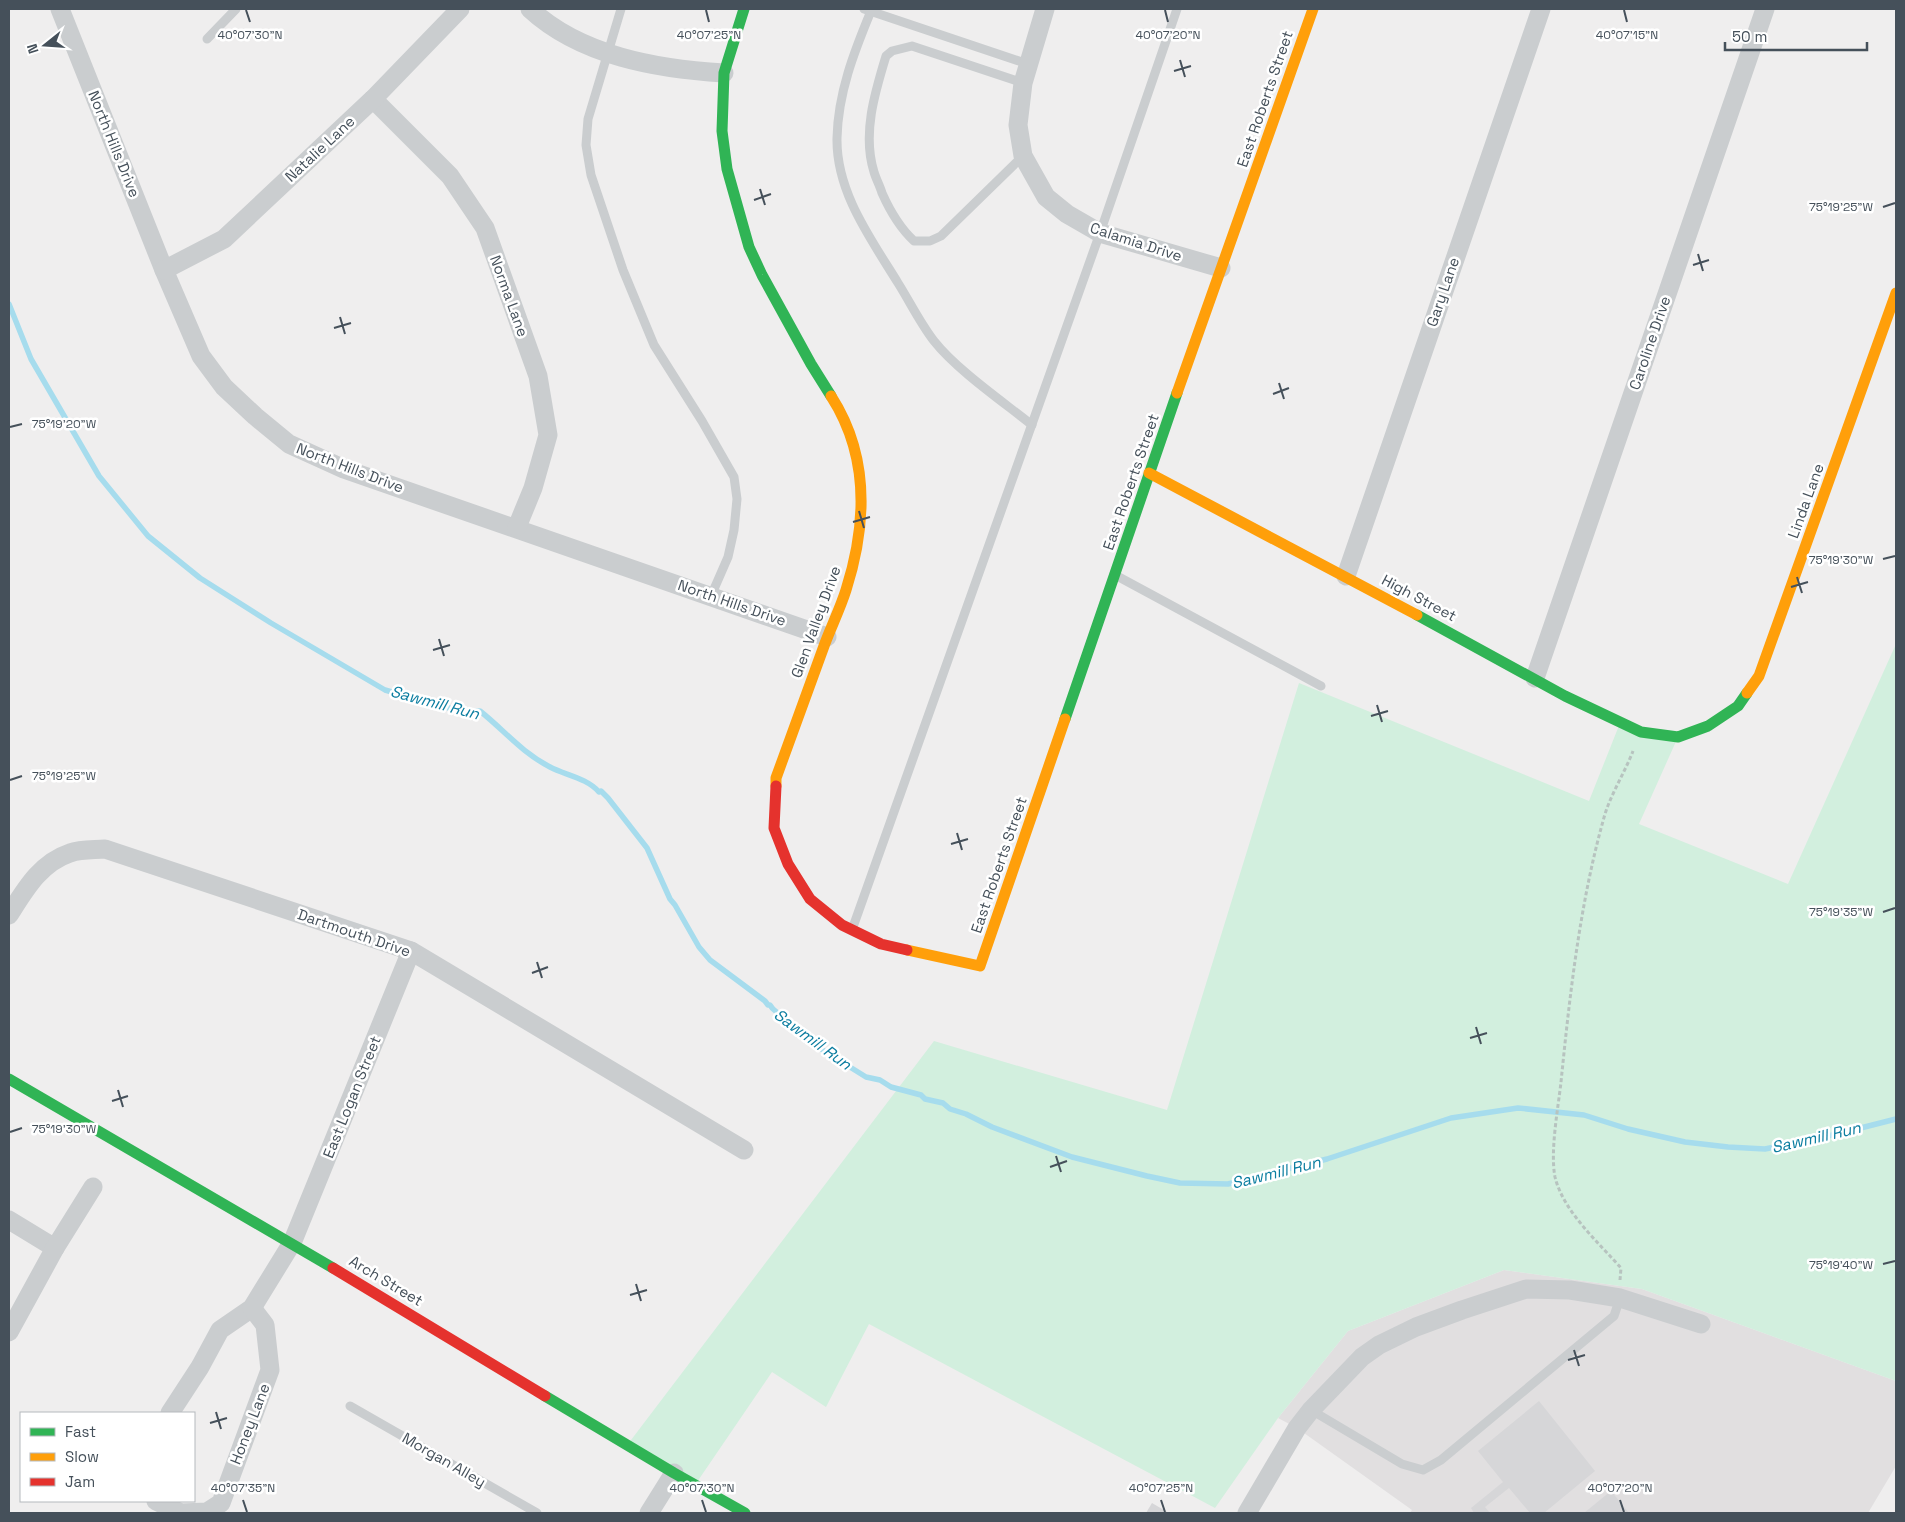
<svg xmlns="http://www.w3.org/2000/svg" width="1905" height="1522" font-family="'Space Grotesk',sans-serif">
  <rect width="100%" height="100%" fill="#efeeee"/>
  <path fill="#e1dfe0" d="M1504,1270l138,19 254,92v85l-28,47h-458l2,-3 -115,-82 -19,-10 70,-87z"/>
  <path fill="#d2efde" d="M1896,644v737l-254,-92 -138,-19 -156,61 -70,87 -63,90 -346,-184 -43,83 -54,-35 -77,113 -67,-41 306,-403 233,69 132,-427 290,118 31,-78 58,14 -39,87 149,60z"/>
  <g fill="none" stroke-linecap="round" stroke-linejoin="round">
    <path stroke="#a6dced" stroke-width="5.5" d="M9,304l22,55 68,117 49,60 52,42 71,45 114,67 78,22 17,-1c24,19 41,41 70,56 15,8 37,11 49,25l2,-1 7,7 39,50 23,51 5,6 24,42 11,13 55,41 3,4h2c3,6 8,7 12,12l39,32 45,28 14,3 11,7 30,8 4,4 18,4 7,6 16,5 26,13 80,30 75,19 33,7 48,1 99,-25 124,-41 67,-10 66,7 44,14 57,13 43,5 37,2 72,-15 59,-15"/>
  </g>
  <g fill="#d6d6d8">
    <path d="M1539,1401l56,70 -51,42h-14l-21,-25 -24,19 5,6h-16l-3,-5 32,-26 -25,-31z"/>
    <path d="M1611,1491l18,22h-45z"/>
    <path d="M1152,1503l17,10h-23z"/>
  </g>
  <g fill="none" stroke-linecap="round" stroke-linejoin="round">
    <path stroke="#b7c3bf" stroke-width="3" stroke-dasharray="4 2.5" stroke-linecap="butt" d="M1620,1280l1,-12c-23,-26 -58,-57 -66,-91 -5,-26 3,-68 6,-95 9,-89 19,-181 44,-268 7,-22 20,-42 28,-63"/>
    <g stroke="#cacdcf" stroke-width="9">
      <path d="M621,9l-33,110 -2,26 5,30 32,95 31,75 48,76 32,56 3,22 -3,31 -6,27 -17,39"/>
      <path d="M864,9l164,55"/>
      <path d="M871,11c-17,41 -33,82 -34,127 -1,54 34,101 61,145 12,19 22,40 36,58 23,29 68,60 98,84"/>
      <path d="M207,39l29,-30"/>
      <path d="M1023,83l-111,-37 -20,5 -6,5c-11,36 -24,78 -12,116 2,7 6,14 8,21 8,18 18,35 32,48h16l11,-5 82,-80"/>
      <path d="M1117,576l204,110"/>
      <path d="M853,927l247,-694 77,-224"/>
      <path d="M350,1406l187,107"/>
      <path d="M1311,1410l91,54 21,6 18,-10 173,-144 6,-18"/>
    </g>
    <g stroke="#cacdcf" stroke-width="19">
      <path d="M60,9l104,261 37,86 23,31 31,29 34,28 55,25 483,168"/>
      <path d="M530,9c51,47 127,60 194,64"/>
      <path d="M1045,9l-22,74 -5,42 5,31 23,41 21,17 33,19 121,35"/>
      <path d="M373,99l77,77 35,52 53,148 10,59 -15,53 -16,39"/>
      <path d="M164,270l60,-31 149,-140 87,-90"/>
      <path d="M1346,576l195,-567"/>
      <path d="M1535,678l230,-669"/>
      <path d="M9,915c16,-25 31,-52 61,-62 11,-4 24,-3 35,-4l306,102 333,199"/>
      <path d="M9,1220l46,28"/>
      <path d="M9,1332l46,-84 38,-61"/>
      <path d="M170,1413l30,-46 20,-37 32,-22 40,-65 119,-292"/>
      <path d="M156,1501l25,12 26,-1 14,-9 49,-133 -5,-45 -13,-17"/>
      <path d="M649,1513l25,-40"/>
      <path d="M1247,1513l50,-85 14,-18 51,-53 17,-12 37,-18 46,-17 64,-21 44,1 50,8 81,26"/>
    </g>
    <g stroke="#30b455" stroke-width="11">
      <path d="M744,9l-20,64 -2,58 5,38 22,78 13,28 49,89 20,32"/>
      <path d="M1417,615l148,81 76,36 37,5 30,-11 30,-20 9,-13"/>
      <path d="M1065,719l112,-326"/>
      <path d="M9,1079l324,189"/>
      <path d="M545,1396l129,77 71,40"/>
    </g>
    <g stroke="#ff9f0a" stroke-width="11">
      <path d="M1177,393l136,-384"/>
      <path d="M1149,473l268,142"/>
      <path d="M1747,693l12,-17 137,-383"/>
      <path d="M776,786v-8c16,-44 32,-88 48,-132 7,-19 16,-37 22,-56 21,-66 23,-135 -15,-194"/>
      <path d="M907,950l73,16 85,-247"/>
    </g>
    <g stroke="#e5322d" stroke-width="11">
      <path d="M776,786l-2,42 14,36 22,35 32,26 39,19 26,6"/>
      <path d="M333,1268l212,128"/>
    </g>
  </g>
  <path fill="none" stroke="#45505a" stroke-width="2" d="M246,10l4,12M706,10l3,12M1165,10l3,12M1624,10l3,12M1180,60l5,17M1174,71l17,-5M760,189l5,16M754,200l17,-6M1883,207l12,-4M1698,254l5,17M1693,265l16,-5M340,317l5,17M334,328l17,-5M1279,383l5,16M1273,394l16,-6M10,427l12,-3M859,511l5,17M853,522l17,-5M1883,559l12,-3M1797,577l5,16M1791,587l17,-5M439,639l5,17M433,650l17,-5M1377,705l5,17M1371,716l17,-5M10,780l12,-4M957,833l5,17M951,844l17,-5M1883,912l12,-4M537,962l5,16M532,973l16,-6M1476,1027l5,17M1470,1038l17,-5M118,1090l5,17M112,1101l16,-5M10,1132l12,-4M1056,1156l5,16M1050,1167l17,-6M1883,1264l12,-3M636,1284l5,17M630,1295l17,-5M1574,1350l5,16M1568,1360l17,-5M216,1412l5,17M210,1423l17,-5M243,1500l4,12M702,1500l4,12M1161,1500l4,12M1620,1500l4,12"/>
  <g text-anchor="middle" stroke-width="5" stroke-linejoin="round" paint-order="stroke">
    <g font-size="15" fill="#45505a" stroke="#fff">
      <text transform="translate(1265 99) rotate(-71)" y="5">East Roberts Street</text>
      <text transform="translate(114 144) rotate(68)" y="5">North Hills Drive</text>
      <text transform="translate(320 149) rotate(-43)" y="5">Natalie Lane</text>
      <text transform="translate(1136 242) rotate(18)" y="5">Calamia Drive</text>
      <text transform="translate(1443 292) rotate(-71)" y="5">Gary Lane</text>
      <text transform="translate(509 296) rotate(70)" y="5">Norma Lane</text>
      <text transform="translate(1650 343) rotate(-71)" y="5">Caroline Drive</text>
      <text transform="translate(350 468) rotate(21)" y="5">North Hills Drive</text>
      <text transform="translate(1131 482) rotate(-71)" y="5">East Roberts Street</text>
      <text transform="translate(1806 501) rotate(-70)" y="5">Linda Lane</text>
      <text transform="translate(1419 598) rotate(28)" y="5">High Street</text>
      <text transform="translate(732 603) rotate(19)" y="5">North Hills Drive</text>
      <text transform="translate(816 622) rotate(-70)" y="5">Glen Valley Drive</text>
      <text transform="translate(999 865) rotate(-71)" y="5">East Roberts Street</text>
      <text transform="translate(354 933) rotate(19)" y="5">Dartmouth Drive</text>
      <text transform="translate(352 1097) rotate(-68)" y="5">East Logan Street</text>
      <text transform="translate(386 1281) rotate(31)" y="5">Arch Street</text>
      <text transform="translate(250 1424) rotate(-69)" y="5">Honey Lane</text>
      <text transform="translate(444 1460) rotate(30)" y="5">Morgan Alley</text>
    </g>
    <g font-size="16" font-style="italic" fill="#0b7da0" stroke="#fff">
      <text transform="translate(435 702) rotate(15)" y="6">Sawmill Run</text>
      <text transform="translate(813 1039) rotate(36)" y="6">Sawmill Run</text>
      <text transform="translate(1816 1137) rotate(-13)" y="6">Sawmill Run</text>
      <text transform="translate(1276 1172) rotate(-14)" y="6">Sawmill Run</text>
    </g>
  </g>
  <g font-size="12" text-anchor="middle" fill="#45505a" stroke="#fff" stroke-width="5" stroke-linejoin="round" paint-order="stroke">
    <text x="250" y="39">40°07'30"N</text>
    <text x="709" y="39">40°07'25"N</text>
    <text x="1168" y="39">40°07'20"N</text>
    <text x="1627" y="39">40°07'15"N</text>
    <text x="1841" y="211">75°19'25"W</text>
    <text x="64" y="428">75°19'20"W</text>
    <text x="1841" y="564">75°19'30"W</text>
    <text x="64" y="780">75°19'25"W</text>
    <text x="1841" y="916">75°19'35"W</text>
    <text x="64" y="1133">75°19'30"W</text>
    <text x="1841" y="1269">75°19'40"W</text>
    <text x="243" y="1492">40°07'35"N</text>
    <text x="702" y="1492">40°07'30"N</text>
    <text x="1161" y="1492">40°07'25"N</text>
    <text x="1620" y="1492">40°07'20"N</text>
  </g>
  <rect width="1905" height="1522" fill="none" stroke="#45505a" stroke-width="20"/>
  <rect x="20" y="1412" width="175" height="90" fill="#ffffff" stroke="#b5b9bd"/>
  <rect x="30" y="1428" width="25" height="8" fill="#30b455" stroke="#b5b9bd"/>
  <text x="65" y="1437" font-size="15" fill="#45505a">Fast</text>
  <rect x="30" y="1453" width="25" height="8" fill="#ff9f0a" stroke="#b5b9bd"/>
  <text x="65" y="1462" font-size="15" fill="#45505a">Slow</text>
  <rect x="30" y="1478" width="25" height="8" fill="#e5322d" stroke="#b5b9bd"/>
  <text x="65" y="1487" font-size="15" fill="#45505a">Jam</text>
  <g transform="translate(45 45) rotate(253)" stroke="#ffffff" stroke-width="4" paint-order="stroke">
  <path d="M0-4L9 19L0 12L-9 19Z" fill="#45505a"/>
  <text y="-8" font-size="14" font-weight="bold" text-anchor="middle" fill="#45505a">N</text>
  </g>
  <path d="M1725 42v8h142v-8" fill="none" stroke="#45505a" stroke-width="2.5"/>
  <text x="1732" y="42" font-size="15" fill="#45505a" stroke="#ffffff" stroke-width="4" paint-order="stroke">50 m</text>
</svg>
